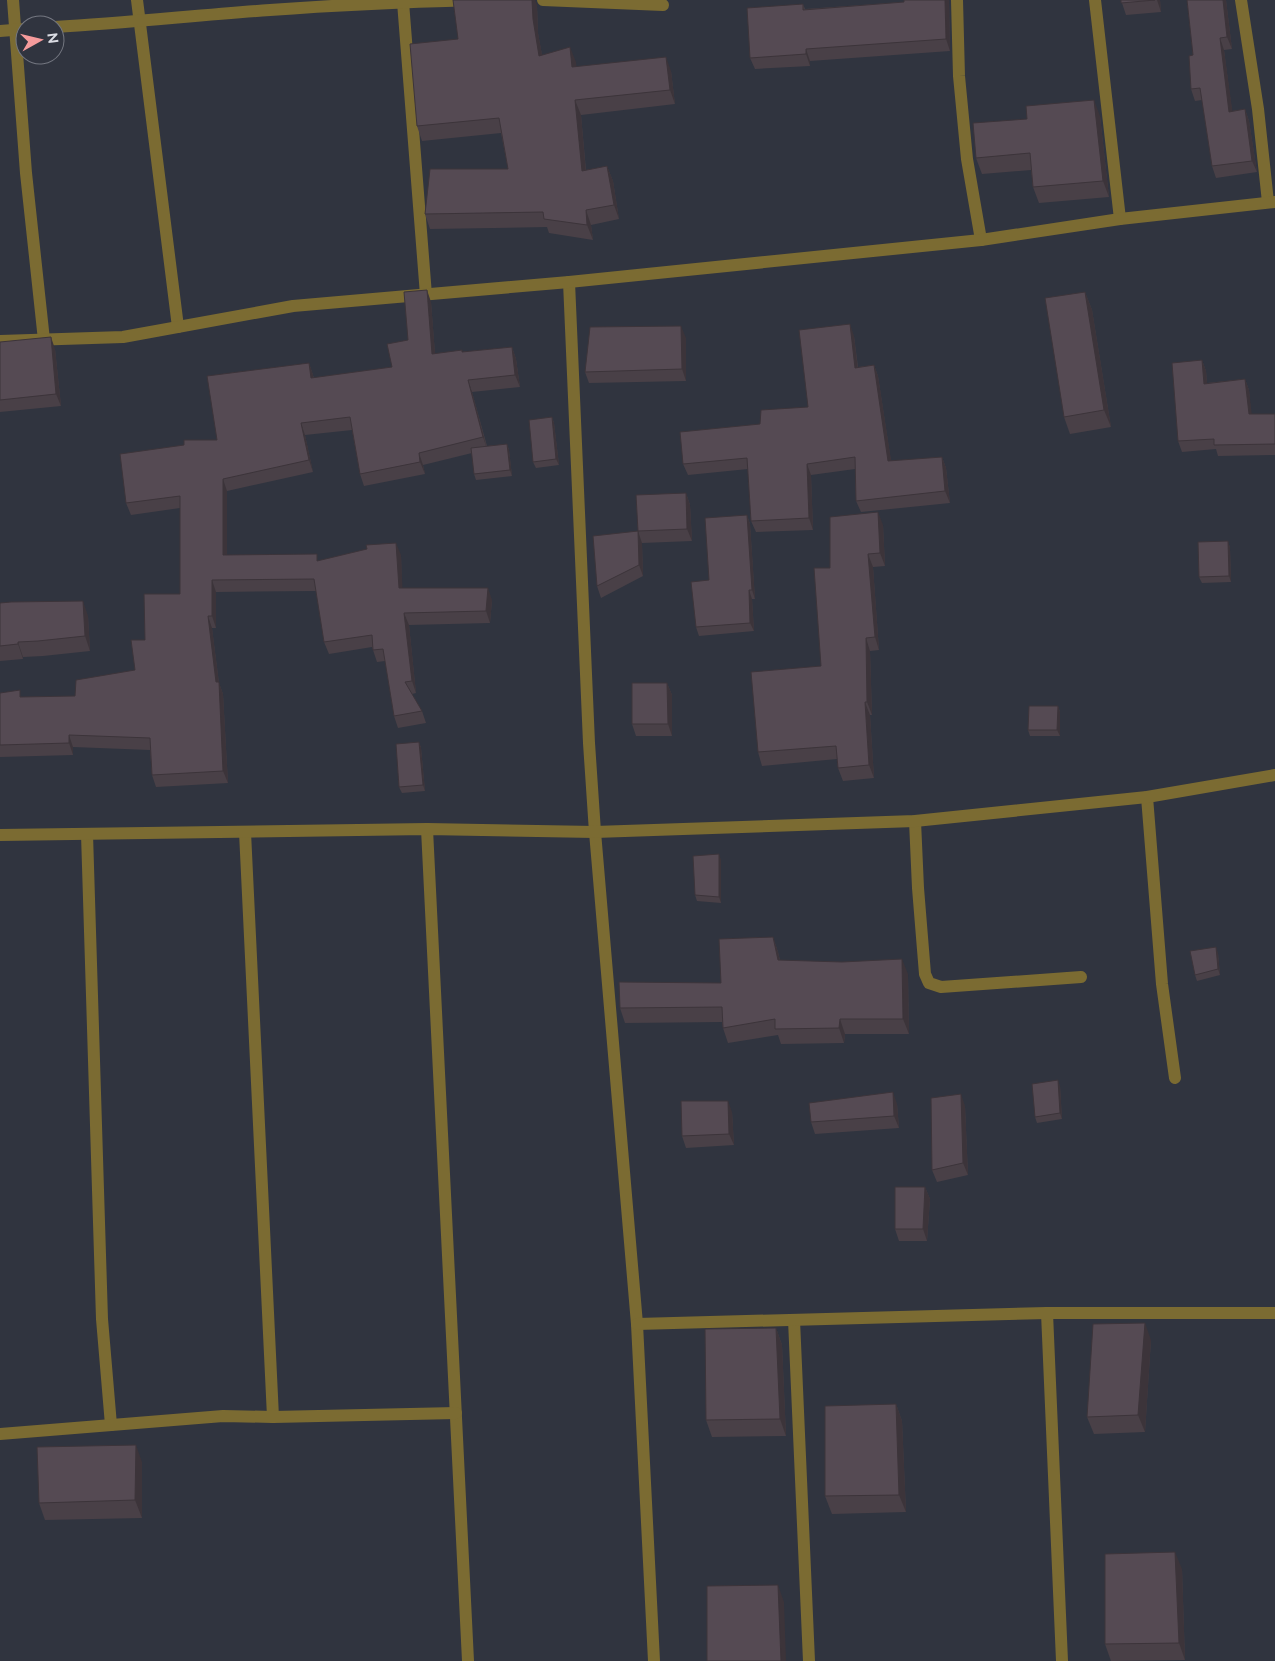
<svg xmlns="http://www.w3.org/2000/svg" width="1275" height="1661" font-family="Raleway,sans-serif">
  <rect width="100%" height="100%" fill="#30343f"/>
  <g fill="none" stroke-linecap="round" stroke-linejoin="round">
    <g stroke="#7b6b32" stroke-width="12">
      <path d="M13,0l13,173 18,167"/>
      <path d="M137,0l41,327"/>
      <path d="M543,0l120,5"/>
      <path d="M957,0l2,76 8,83 14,81"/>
      <path d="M1095,0l25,219"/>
      <path d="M1241,0l17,109 10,93"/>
      <path d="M403,2l23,293"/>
      <path d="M55,27c72,-4 143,-12 215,-17 68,-5 136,-8 204,-10"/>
      <path d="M0,31l25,-2"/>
      <path d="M569,282l20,461 6,89 42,492 17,337"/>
      <path d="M0,341l123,-4 170,-31 276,-24 412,-42 139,-21 155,-17"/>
      <path d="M1147,797l15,187 13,94"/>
      <path d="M915,821l3,67 7,86 4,9 12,4 140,-10"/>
      <path d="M427,829l41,832"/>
      <path d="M245,832l28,585"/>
      <path d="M87,834l15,485 9,106"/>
      <path d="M0,835l427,-6 168,3 320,-11 232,-24 128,-22"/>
      <path d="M1047,1313l15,348"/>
      <path d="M794,1320l15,341"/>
      <path d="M637,1324l410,-11h228"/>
      <path d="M0,1434l223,-18 50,1 183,-4"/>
    </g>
  </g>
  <g fill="#494047">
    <path d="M904,0h45l1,51 -140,10v5l-55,3 -5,-11 53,-54 2,5 99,-7z"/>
    <path d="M1121,0h39l1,12 -35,3z"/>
    <path d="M1187,0h39l6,49 -8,1 8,61 13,-2 4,12 8,51 -41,6 -4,-12 -10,-66 -7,1 -4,-12 2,-34z"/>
    <path d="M537,5l1,28 4,22 34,7v5l95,4 4,33 -94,11 5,55 21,-4 6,15 6,38 -28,6 2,15 -44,-7 -2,-6 -117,2 -5,-15 83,-45 -7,-36 -79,8 -5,-15 41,-87z"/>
    <path d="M1100,116l9,81 -70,6 -6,-16 -2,-17 -49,4 -6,-16z"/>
    <path d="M1085,292l7,18 19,117 -41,7 -6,-17z"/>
    <path d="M431,302l4,52 27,-2 50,-5 4,12 4,28 -48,5 15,54 20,-2 2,6 3,26 -36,4 -2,-6 -2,-21 -49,12 2,9 -61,12 -4,-12 -8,-44 -47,5 8,37 -86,19v64l92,6 82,-6 1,33 90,12 -2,23 -81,2 7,68 -4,1 10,17 4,12 -28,5 -4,-12 -9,-55 -8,1 -5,-15 -43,7 -5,-12 -8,-51 -100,1v36h-4l7,55 4,11 5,89 -72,4 -4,-12 -2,-25 -77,-3v8l-73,2v-64l23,4 52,-1 60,-26 10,-30 35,-46v-86l-49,7 -5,-12 58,-58 33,-5 92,-77 5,15 78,-11z"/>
    <path d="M854,336l4,31 16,-2 4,11 13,85 51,-4 4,11 4,35 -89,9 -5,-11 -1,-32 -44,6 2,55 -57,2 -5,-11 -3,-52 -60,6 -5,-11 77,-40 48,-17z"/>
    <path d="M686,338v43l-97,2 -4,-11z"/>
    <path d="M0,342l55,7 6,57 -61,6z"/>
    <path d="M1202,360l4,11 1,12 38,-4 4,11 2,24h24v41l-57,1 -2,-7 -34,3 -4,-11z"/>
    <path d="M552,417l2,6 5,42 -23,3 -3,-6z"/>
    <path d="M686,493l4,12 2,36 -50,2 1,33 -42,22 -4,-12 41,-55z"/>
    <path d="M747,515l3,9 5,75h-3l2,32 -55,5 -3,-9 13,-47z"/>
    <path d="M883,525l2,41 -12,1 6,83 -9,1 2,64h-2l4,63 -31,3 -5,-13 -1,-9 -75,7 -4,-14 63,-86 9,-98z"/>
    <path d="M1228,541l2,7 1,34 -29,1 -3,-6z"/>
    <path d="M0,603l88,13 2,35 -47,5 -20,1v2l-23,2z"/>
    <path d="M667,683l5,12v41h-36l-4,-12z"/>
    <path d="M1058,706l2,6v24h-30l-2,-6z"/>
    <path d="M419,742l2,6 4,43 -23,2 -3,-6z"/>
    <path d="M721,860v43l-24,-2 -2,-6z"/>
    <path d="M773,937l5,15 2,8 128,14 1,60h-64l-1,9 -63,1 -3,-9 -50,8 -5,-15 -1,-6 -97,1 -5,-15 101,-25z"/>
    <path d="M1218,953l2,22 -23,6 -2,-6z"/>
    <path d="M1060,1086l2,33 -25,4 -2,-6z"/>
    <path d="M897,1104l2,24 -84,6 -4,-12z"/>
    <path d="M965,1106l3,69 -31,7 -5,-12z"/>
    <path d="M732,1112l2,33 -48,3 -4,-12z"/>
    <path d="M925,1187l5,12 -3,42h-28l-4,-12z"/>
    <path d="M776,1328l6,17 4,91 -74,1 -6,-17z"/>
    <path d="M1151,1340l-6,92 -51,2 -7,-17z"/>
    <path d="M896,1404l6,17 4,91 -74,2 -7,-18z"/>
    <path d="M142,1462v56l-97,2 -6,-17z"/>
    <path d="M1182,1569l3,91 -74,1 -6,-17z"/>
  </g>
  <g fill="#3c343a">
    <path d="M532,0h3l2,5 1,28 7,38 -6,-15 -6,-37z"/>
    <path d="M945,0h4l1,51 -4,-12z"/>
    <path d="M1157,0h3l1,12z"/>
    <path d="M1223,0h3l6,49 -5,-12z"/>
    <path d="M1220,38l4,12 10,73 -5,-11z"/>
    <path d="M570,47l6,15 2,20 -6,-15z"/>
    <path d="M806,49l4,12v5l-4,-12z"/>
    <path d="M666,57l5,14 4,33 -5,-14z"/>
    <path d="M575,100l6,15 6,70 -5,-14z"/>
    <path d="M1094,100l6,16 9,81 -6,-16z"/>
    <path d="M1245,109l4,12 8,51 -5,-11z"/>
    <path d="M607,166l6,15 6,38 -5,-14z"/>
    <path d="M586,210l5,15 2,15 -6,-15z"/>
    <path d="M427,290l4,12 5,64 -4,-12z"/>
    <path d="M1085,292l7,18 19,117 -7,-17z"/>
    <path d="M850,324l4,12 5,43 -4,-11z"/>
    <path d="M681,326l5,12v43l-4,-12z"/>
    <path d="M51,337l4,12 6,57 -5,-12z"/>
    <path d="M512,347l4,12 4,28 -5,-12z"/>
    <path d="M1202,360l4,11 2,23 -4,-10z"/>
    <path d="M309,363l4,12 2,15 -4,-12z"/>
    <path d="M874,365l4,11 15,97 -5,-12z"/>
    <path d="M1245,379l4,11 4,35 -4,-11z"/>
    <path d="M468,380l4,12 15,57 -4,-12z"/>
    <path d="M552,417l2,6 5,42 -3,-6z"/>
    <path d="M301,423l4,12 8,37 -4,-12z"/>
    <path d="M507,444l2,6 3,26 -2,-6z"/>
    <path d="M419,453l4,12 2,9 -5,-12z"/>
    <path d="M942,457l4,11 4,35 -5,-12z"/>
    <path d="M807,464l4,11 2,55 -4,-12z"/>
    <path d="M223,479l4,12v76l-4,-12z"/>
    <path d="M686,493l4,12 2,36 -5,-12z"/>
    <path d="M878,512l5,13 2,41 -5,-13z"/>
    <path d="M747,515l3,9 5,75 -3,-9z"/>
    <path d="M638,531l4,12 1,33 -4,-11z"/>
    <path d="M1228,541l2,7 1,34 -2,-6z"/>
    <path d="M396,543l5,12 2,45 -4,-12z"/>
    <path d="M868,554l5,13 6,83 -4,-13z"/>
    <path d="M212,580l4,12v36l-4,-12z"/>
    <path d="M488,588l4,12 -2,23 -4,-12z"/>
    <path d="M749,590l3,9 2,32 -4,-8z"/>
    <path d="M83,601l5,15 2,35 -5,-15z"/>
    <path d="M404,613l5,12 7,68 -4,-12z"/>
    <path d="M208,616l4,12 7,55 4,11 5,89 -5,-12 -7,-89z"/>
    <path d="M866,638l4,13 2,64 -5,-13z"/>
    <path d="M18,642l5,15v2l-5,-15z"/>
    <path d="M667,683l5,12v41l-4,-12z"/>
    <path d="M865,702l5,13 4,63 -5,-13z"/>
    <path d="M1058,706l2,6v24l-3,-6z"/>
    <path d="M69,735l4,12v8l-4,-12z"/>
    <path d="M419,742l2,6 4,43 -2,-6z"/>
    <path d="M719,854l2,6v43l-2,-6z"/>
    <path d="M773,937l5,15 5,23 -5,-15z"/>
    <path d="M1216,947l2,6 2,22 -2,-6z"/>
    <path d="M902,959l6,15 1,60 -6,-15z"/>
    <path d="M840,1019l5,15 -1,9 -5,-15z"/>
    <path d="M1058,1080l2,6 2,33 -2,-6z"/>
    <path d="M893,1092l4,12 2,24 -5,-12z"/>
    <path d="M961,1094l4,12 3,69 -5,-12z"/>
    <path d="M728,1101l4,11 2,33 -5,-11z"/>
    <path d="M925,1187l5,12 -3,42 -4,-12z"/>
    <path d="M1145,1323l6,17 -6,92 -7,-17z"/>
    <path d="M776,1328l6,17 4,91 -6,-17z"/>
    <path d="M896,1404l6,17 4,91 -7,-17z"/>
    <path d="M136,1445l6,17v56l-7,-18z"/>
    <path d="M1175,1552l7,17 3,91 -6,-17z"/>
    <path d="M778,1585l6,17 2,59h-5z"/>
  </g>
  <g fill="#554a53" stroke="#3c343a">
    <path d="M453,0h79l1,19 6,37 31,-9 2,20 94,-10 4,33 -95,10 7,71 25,-5 7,39 -28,5 1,15 -43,-6 -1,-7 -118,2 5,-45h78l-9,-51 -82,8 -7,-82 48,-5z"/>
    <path d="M904,0h41l1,39 -140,10v5l-56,4 -3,-50 56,-4v6l101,-8z"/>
    <path d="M1121,0h34l-34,3z"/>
    <path d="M1187,0h36l4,37 -7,1 9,74 16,-3 7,52 -40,5 -12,-78 -9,1 -2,-33 4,-1z"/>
    <path d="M1094,100l9,81 -70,6 -3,-34 -54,5 -3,-35 54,-4 -1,-13z"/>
    <path d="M427,290l5,64 30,-4v2l50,-5 3,28 -47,5 15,57 -64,16 1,9 -60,12 -10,-57 -49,6 8,37 -86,19v76l94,-1v7l50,-12 -1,-4 30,-2 3,45h89l-2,23 -82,2 8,68 -7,1 17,29 -28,5 -11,-67 -10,1 -1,-15 -48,7 -10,-63 -102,1v36h-4l8,66h3l4,89 -71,4 -2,-37 -81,-3v8l-69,2v-52l20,-3v7l55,-1 1,-16 59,-10 -4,-30h14l-1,-46h36v-98l-54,7 -6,-49 64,-9v-5h33l-10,-64 102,-13 2,15 81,-11 -5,-23 21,-4 -4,-48z"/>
    <path d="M1085,292l19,118 -40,7 -19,-119z"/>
    <path d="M850,324l5,44 19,-3 14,96 54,-4 3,34 -89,10 -1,-44 -48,7 2,54 -58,3 -4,-63 -64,6 -3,-32 80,-8 1,-14 47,-3 -9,-77z"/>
    <path d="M681,326l1,43 -97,3 5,-45z"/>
    <path d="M51,337l5,57 -56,6v-58z"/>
    <path d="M1202,360l2,24 41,-5 4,35h26v30l-61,1v-6l-36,2 -6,-78z"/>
    <path d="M552,417l4,42 -23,3 -4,-42z"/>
    <path d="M507,444l3,26 -36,4 -3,-26z"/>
    <path d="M686,493l1,36 -49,2 -2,-36z"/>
    <path d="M878,512l2,41 -12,1 7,83 -9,1 1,64h-2l4,63 -31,3 -2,-22 -78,6 -7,-80 70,-6 -7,-98h16v-51z"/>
    <path d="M747,515l5,75h-3l1,33 -54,4 -5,-45 18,-2 -4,-62z"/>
    <path d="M638,531l1,34 -42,21 -4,-50z"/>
    <path d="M1228,541l1,35 -30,1 -1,-35z"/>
    <path d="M83,601l2,35 -47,5 -20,1v2l-18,2v-43l11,-1z"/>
    <path d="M632,683h35l1,41h-36z"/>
    <path d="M1029,706h29l-1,24h-29z"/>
    <path d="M419,742l4,43 -24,2 -3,-43z"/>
    <path d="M719,854v43l-24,-2 -2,-39z"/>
    <path d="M773,937l5,23 64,2 60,-3 1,60h-63l-1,9 -64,1v-10l-52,9 -1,-21 -102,1 -1,-26 102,1 -2,-44z"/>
    <path d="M1216,947l2,22 -23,6 -5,-24z"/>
    <path d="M1058,1080l2,33 -25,4 -3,-33z"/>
    <path d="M893,1092l1,24 -83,6 -2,-19z"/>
    <path d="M961,1094l2,69 -31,7 -1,-72z"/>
    <path d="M681,1101h47l1,33 -47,2z"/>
    <path d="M895,1187h30l-2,42h-28z"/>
    <path d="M1145,1323l-7,92 -51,2 6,-93z"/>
    <path d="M776,1328l4,91 -74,1 -1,-91z"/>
    <path d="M896,1404l3,91 -74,1v-90z"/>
    <path d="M136,1445l-1,55 -96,3 -2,-56z"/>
    <path d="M1175,1552l4,91 -74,1v-90z"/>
    <path d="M778,1585l3,76h-74v-75z"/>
  </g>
  <g transform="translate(40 40) rotate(82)"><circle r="24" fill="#30343f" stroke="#747781"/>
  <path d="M0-4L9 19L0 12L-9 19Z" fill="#f59b9c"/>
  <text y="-8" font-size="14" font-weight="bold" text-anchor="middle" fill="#dadce3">N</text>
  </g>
</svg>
